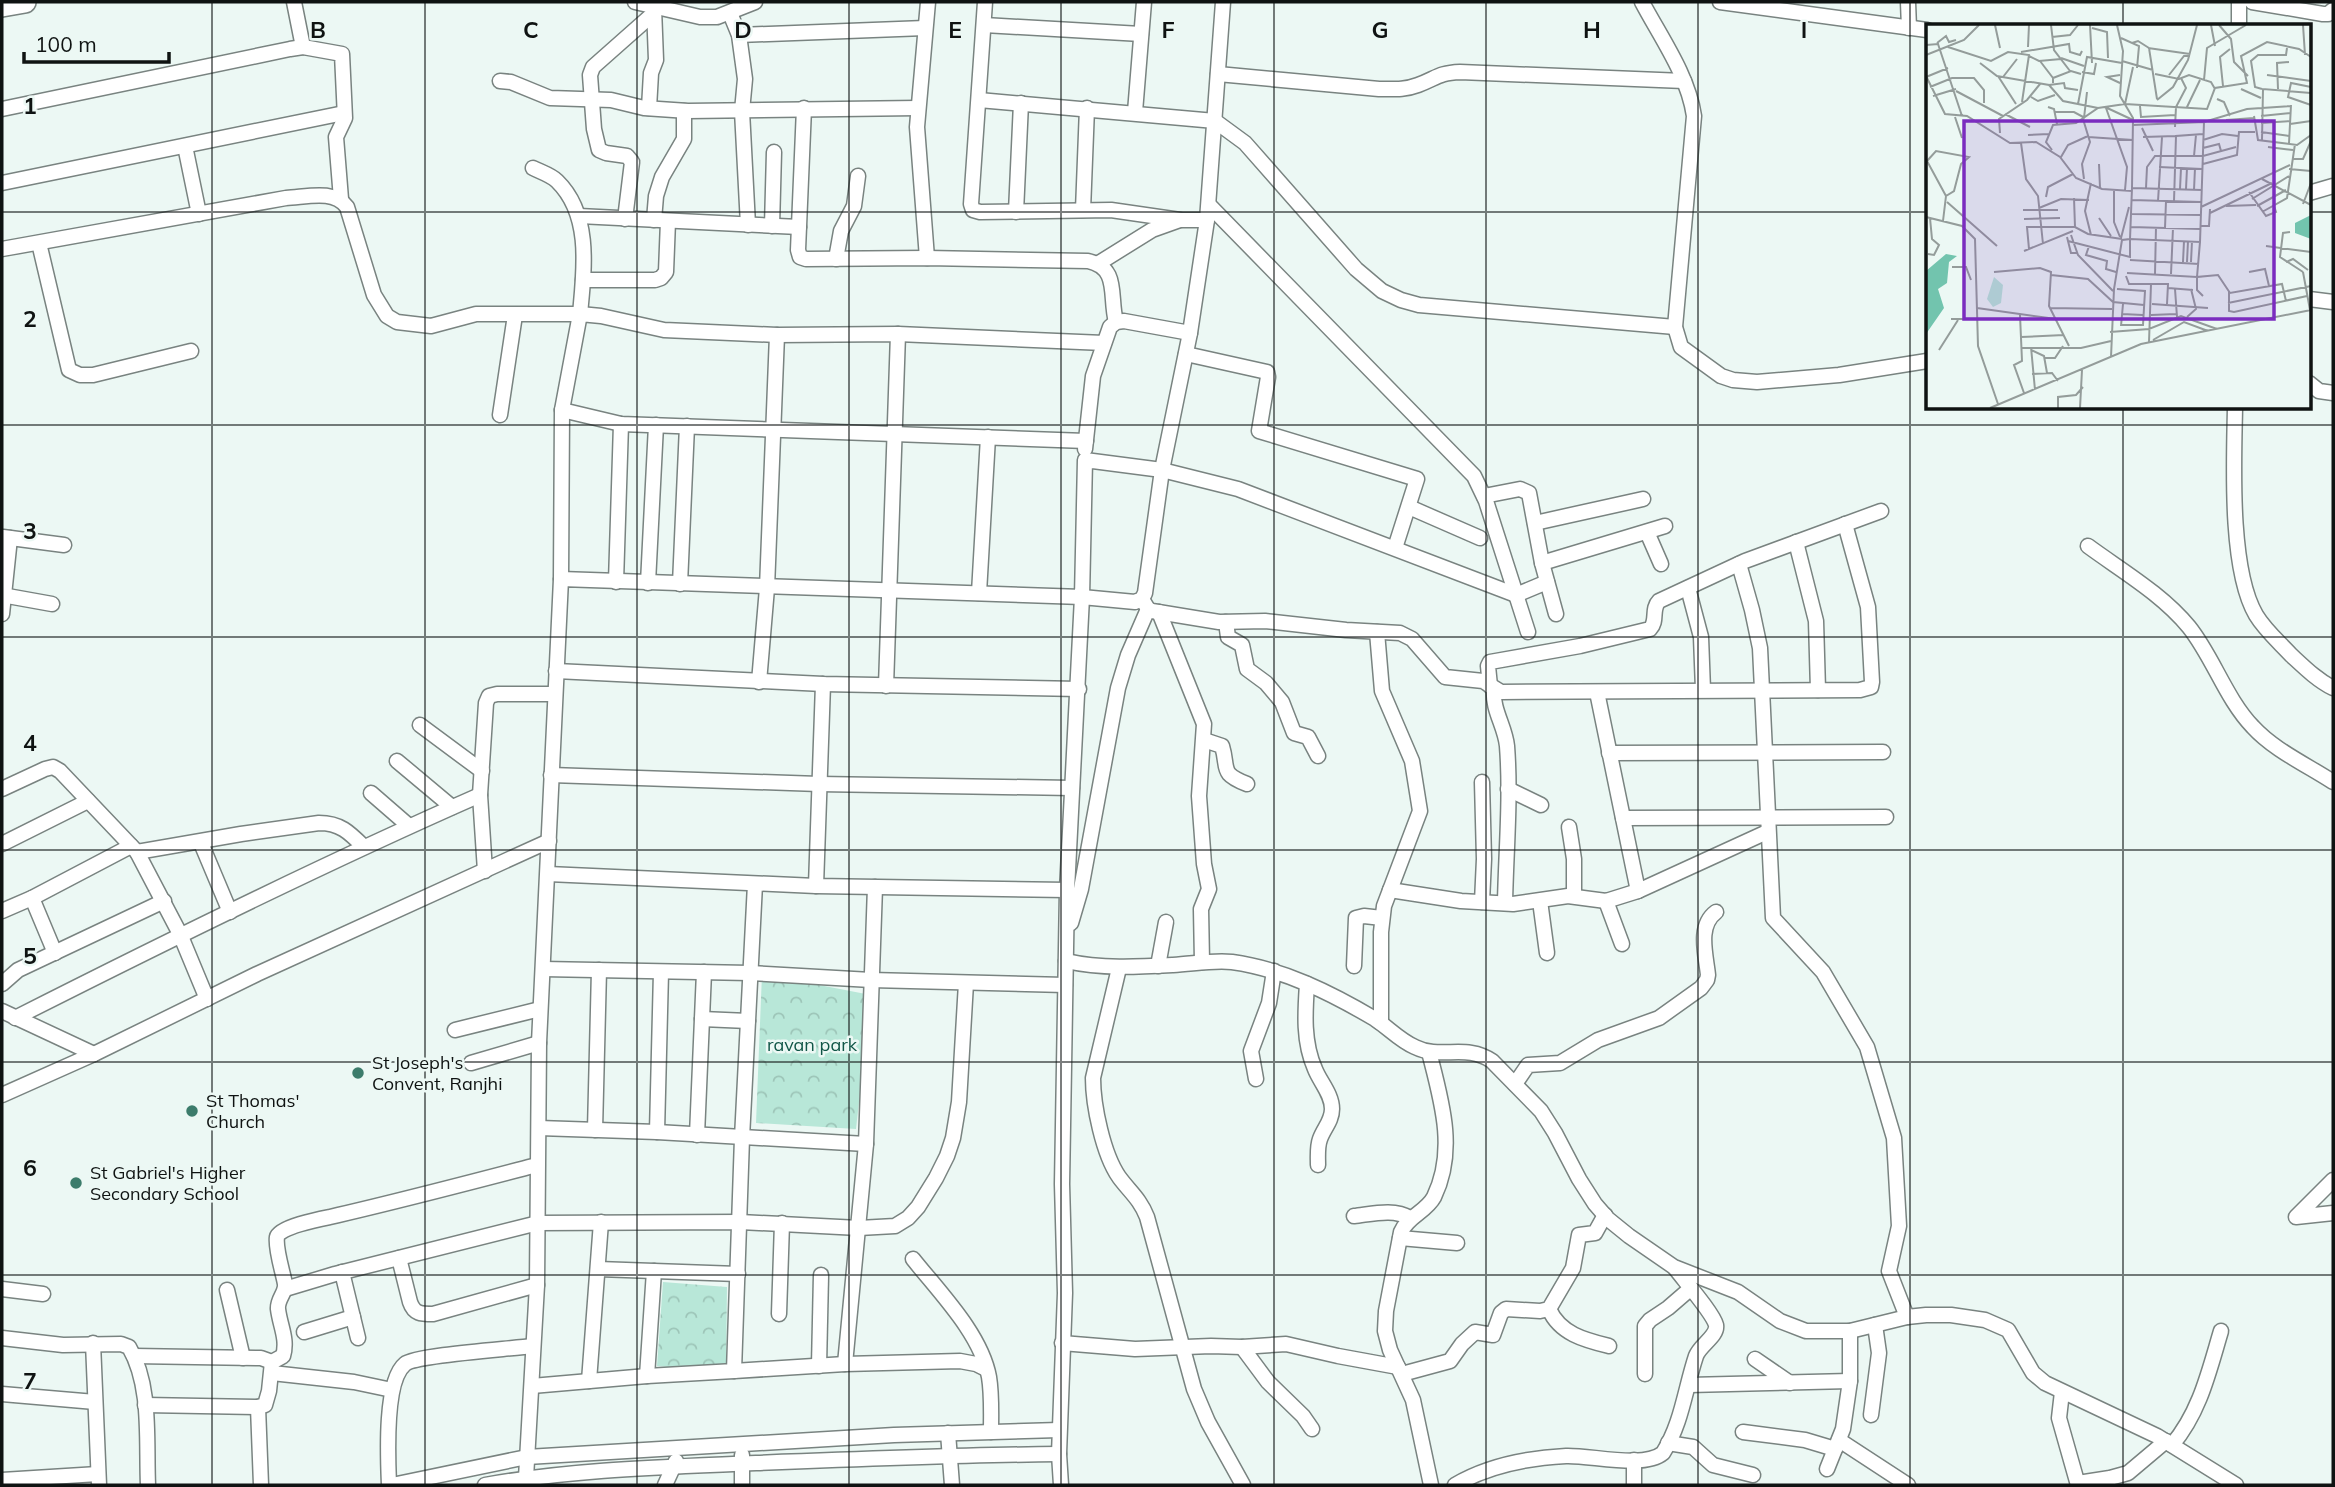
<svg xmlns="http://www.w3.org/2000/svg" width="2335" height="1487" font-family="Mulish,sans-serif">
  <defs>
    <pattern id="park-crowns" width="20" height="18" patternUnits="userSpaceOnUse" patternTransform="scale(1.75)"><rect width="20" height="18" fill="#b8e7d8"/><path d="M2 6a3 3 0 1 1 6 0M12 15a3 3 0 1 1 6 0" fill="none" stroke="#9dc5b8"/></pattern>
  </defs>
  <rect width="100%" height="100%" fill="#ecf8f4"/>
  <g fill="url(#park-crowns)">
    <path d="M762,974l109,21 -15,134 -100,-6z"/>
    <path d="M663,1282l64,5 -1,85 -69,-6z"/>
  </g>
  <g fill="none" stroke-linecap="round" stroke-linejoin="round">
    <g stroke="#798380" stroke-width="17">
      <g id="minor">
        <path d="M294,2l9,45"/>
        <path d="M635,2l65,15h17l38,-15"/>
        <path d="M985,2l-14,202 2,6 7,2 131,-2 69,10"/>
        <path d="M1642,2c19,36 46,73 52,114l-19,211 6,20 40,29 12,4 24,2 82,-7 88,-14"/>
        <path d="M1720,2l207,28"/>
        <path d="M1908,2l1,26"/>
        <path d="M2252,2l71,12h5l5,-4"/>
        <path d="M730,13l9,22 6,44 -3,32 6,114"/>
        <path d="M984,25l157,9"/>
        <path d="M2239,26v-24"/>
        <path d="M739,35l186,-7"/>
        <path d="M1218,74l161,15c14,0 26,1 39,-4 19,-7 20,-12 42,-13l224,9"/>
        <path d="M500,81l11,1 39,16 61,2 33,8 44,3 230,-3"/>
        <path d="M979,100l236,21 30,22 111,126 26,22 19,9 18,5 256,22"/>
        <path d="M649,108l2,-35 5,-13 -2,-52"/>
        <path d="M804,108l-6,142 2,7 6,2 121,-1 161,3c32,7 21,35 28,61"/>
        <path d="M2,109l288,-60 13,-2 39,7 3,64 -9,19 5,62"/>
        <path d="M1135,112l9,-110"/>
        <path d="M185,146l14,68"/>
        <path d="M2,183l342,-70"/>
        <path d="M2309,193l24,-7"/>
        <path d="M1209,205l265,271 12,25 42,131"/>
        <path d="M1083,210l4,-102"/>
        <path d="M1016,212l5,-109"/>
        <path d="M579,216l220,11"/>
        <path d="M625,219l7,-57 -5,-6 -21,-3 -7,-3 -5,-21 -4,-54 3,-8 61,-54"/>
        <path d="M654,220l2,-24 6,-19 22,-38v-28"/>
        <path d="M772,226l2,-74"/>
        <path d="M39,243l30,127 11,5h13l98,-24"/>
        <path d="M2,249l284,-51c21,-1 48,-9 61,9l27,88 13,21 10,6 34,4 45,-12h104c4,-43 12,-99 -23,-133 -6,-6 -16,-9 -24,-13"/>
        <path d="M927,258l-10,-131 11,-125"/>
        <path d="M836,259l5,-28 13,-25 4,-30"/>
        <path d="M1099,263l53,-33 28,-10h27"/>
        <path d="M583,280h72l6,-2 5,-6 2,-51"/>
        <path d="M2309,299l24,3"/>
        <path d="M1186,354l81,18 1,5 -9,54 158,48 -22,69"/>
        <path d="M2309,383l10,8 14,2"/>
        <path d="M2235,408c-1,53 -6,161 21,207 9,15 23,27 35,40 13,12 26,25 42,33"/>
        <path d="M562,410l59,14 465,17"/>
        <path d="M500,415l15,-100"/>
        <path d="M1085,449l8,-73 17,-49 6,-5 8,-1 66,12"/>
        <path d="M1484,496l36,-7 9,4 13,70 14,51"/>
        <path d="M1409,507l71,31"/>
        <path d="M1535,523l108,-24"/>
        <path d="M1647,532l14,32"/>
        <path d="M3,537l61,8"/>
        <path d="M1796,542l20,79 2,69"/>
        <path d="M2088,546c34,25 74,48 101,81 24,30 37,72 64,100 21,23 54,38 80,55"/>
        <path d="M1542,563l123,-37"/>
        <path d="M1739,564l13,46 8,38 13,270 50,54 44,75 27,91 5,88 -10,45 18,46"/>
        <path d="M561,579l1,-169 18,-96 21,2 63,14 113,5 121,-1 206,9"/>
        <path d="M616,582l5,-158"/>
        <path d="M648,583l8,-158"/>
        <path d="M680,584l7,-158"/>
        <path d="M1688,588l13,49 2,53"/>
        <path d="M979,593l9,-156"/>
        <path d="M2,595l50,9"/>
        <path d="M1142,599l6,10 4,2 67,11 46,-1 81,9 54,3 12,6 33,38 38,4 18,11 359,-2 11,-3 1,-5 -4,-75 -23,-83"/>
        <path d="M1159,612l45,112 -5,72 5,68 5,25 -8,20 1,53"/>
        <path d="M2,614l8,-76"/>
        <path d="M1226,622l2,15 14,8 5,24 19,14 16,19 12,31 14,4 10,19"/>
        <path d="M1377,632l5,59 30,70 8,50 -36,95 -3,26v91"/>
        <path d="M556,671l267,13 256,5"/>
        <path d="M759,682l8,-94 10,-253"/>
        <path d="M886,686l12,-352"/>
        <path d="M1490,686l-2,-20 2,-4 90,-16 70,-17c8,-8 1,-20 9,-28l86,-40 136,-50"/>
        <path d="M1494,689c-2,21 11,37 13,57 4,52 -1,105 -2,157"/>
        <path d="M1597,692l41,199"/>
        <path d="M420,725l62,46"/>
        <path d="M1204,740l18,6c7,23 -3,27 25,38"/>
        <path d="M1609,753l274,-1"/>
        <path d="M397,761l55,46"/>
        <path d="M551,775l268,9 253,4"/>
        <path d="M1482,782l2,77 -2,43"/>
        <path d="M2,789l43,-20 8,-2 7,4 77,81 43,82 27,65"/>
        <path d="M1508,789l33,16"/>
        <path d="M371,793l38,33"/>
        <path d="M1623,818l263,-1"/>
        <path d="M1569,827l5,32v37"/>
        <path d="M201,843l29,69"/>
        <path d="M2,844l86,-43"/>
        <path d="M137,852l104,-18 78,-11c21,0 30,9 45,24"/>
        <path d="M485,871l-5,-76 6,-92 3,-7 8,-2h58"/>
        <path d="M548,874l268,12 251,4"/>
        <path d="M816,886l7,-202"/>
        <path d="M1390,890l71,11 52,3 55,-8 38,5 32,-10 129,-59"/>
        <path d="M32,898l23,55"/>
        <path d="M1540,901l7,52"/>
        <path d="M1606,901l16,43"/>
        <path d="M2,911l30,-13 99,-52"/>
        <path d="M1071,923l10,-34 37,-201 10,-33 20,-46"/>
        <path d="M1066,961c36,8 71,6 107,4 20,-1 39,-5 59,-3 51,7 99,31 143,57 14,9 24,21 40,28 26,13 51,-4 77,14l49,50 14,22 24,46 16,25 13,15 21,17 45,31 64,25 42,29 26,10h44l57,-14 19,-2h25l34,5 23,10 25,43 12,10 112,53 79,49"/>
        <path d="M1158,966l8,-44"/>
        <path d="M1354,966l2,-48 8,-2 18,2"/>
        <path d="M1119,968l-26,110c0,27 10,76 26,99 11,15 21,22 28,40l47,172 14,33 35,63"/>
        <path d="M543,969l207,4 121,7 194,5"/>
        <path d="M2,984l16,-14 146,-69"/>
        <path d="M1307,984c-2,29 -4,58 8,85 5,13 17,25 17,40 0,12 -8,19 -12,30 -3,8 -2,18 -2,26"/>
        <path d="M2,1011l92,43"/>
        <path d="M15,1018c154,-78 308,-154 465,-223"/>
        <path d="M702,1019l46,2"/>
        <path d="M455,1030l85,-21"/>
        <path d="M1429,1052c12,47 28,98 5,145 -8,15 -26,19 -33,35l-15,79 -1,20 5,19 23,50 18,85"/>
        <path d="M471,1063l68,-20"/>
        <path d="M1256,1079l-5,-28 18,-48 5,-32"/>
        <path d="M1515,1084l13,-19 32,-2 38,-23 61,-22 42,-30 6,-8 1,-5c-2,-20 -11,-49 8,-63"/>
        <path d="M2,1095l92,-41 163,-80 292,-133"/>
        <path d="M539,1128l118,4 209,12"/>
        <path d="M595,1130l4,-160"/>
        <path d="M657,1132l4,-160"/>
        <path d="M697,1135l7,-163"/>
        <path d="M2333,1180l-37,37 37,-4"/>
        <path d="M1354,1216c18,-2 40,-8 56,2"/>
        <path d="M1400,1238l57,5"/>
        <path d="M399,1258l11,44c4,12 11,12 23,12l104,-29"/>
        <path d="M913,1259c27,34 68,75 76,118 3,18 2,37 2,55"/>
        <path d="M598,1269l140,5"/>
        <path d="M342,1272l16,66"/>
        <path d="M2,1289l41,5"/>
        <path d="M285,1289l50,-15 203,-51 202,-1 119,6 36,-2 13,-8 10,-11 18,-29 11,-22 6,-18 6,-36 7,-119"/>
        <path d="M227,1290l16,68"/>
        <path d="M1549,1309c11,25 36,31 60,37"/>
        <path d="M779,1314l3,-91"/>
        <path d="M304,1332l49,-15"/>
        <path d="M2,1338l61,7 58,-1 8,3c23,39 17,94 19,138"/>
        <path d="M93,1343l6,142"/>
        <path d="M1062,1343l73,6 76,-3 31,1 44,-3 52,12 60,11"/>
        <path d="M1242,1347l26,35 35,34 9,13"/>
        <path d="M134,1356l127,2 11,4 11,-6c5,-17 -3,-30 -5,-47 -1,-10 8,-16 7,-25 -2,-12 -10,-35 -8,-47 2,-10 43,-18 53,-20 70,-16 138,-34 207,-52"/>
        <path d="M1755,1359l35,24"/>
        <path d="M845,1364l21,-220 9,-257"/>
        <path d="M819,1366l2,-91"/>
        <path d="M734,1371l111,-7 115,-3 16,3 10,5"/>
        <path d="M272,1373l82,9 38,8"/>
        <path d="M1402,1374l48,-13 12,-17 13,-12 18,3 8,-22 5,-4 34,2 9,-2 24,-41 6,-33 16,-2 10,-18"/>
        <path d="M1645,1374v-48l5,-6 18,-12 22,-19"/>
        <path d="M647,1376l7,-105"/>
        <path d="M589,1381l12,-159"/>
        <path d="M1689,1385l161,-4"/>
        <path d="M532,1386l115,-10 87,-5 8,-233 13,-254"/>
        <path d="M2062,1392l-3,26 19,67"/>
        <path d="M2,1394l93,8"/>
        <path d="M145,1405l113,2 7,-2 4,-14 3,-29"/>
        <path d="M258,1407l3,78"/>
        <path d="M1871,1415l8,-62 -4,-28"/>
        <path d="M1743,1432l62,8 30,9"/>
        <path d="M948,1433l4,52"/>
        <path d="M1839,1440l69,45"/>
        <path d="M1668,1443l25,4 20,18 40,10"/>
        <path d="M2172,1445c28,-33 37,-74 49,-114"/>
        <path d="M742,1455v30"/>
        <path d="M1827,1469l16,-40 7,-48v-50"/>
        <path d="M526,1478l11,-193 2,-242 22,-464 521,18 3,-137 77,10 76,19 278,106 31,-13"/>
        <path d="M2,1480l96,-6"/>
        <path d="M2078,1483l32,-5 18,-5 38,-32"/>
        <path d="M389,1485c-1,-25 -5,-104 16,-121 11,-9 106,-15 127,-18"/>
        <path d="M392,1485l135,-28 367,-22 165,-5"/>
        <path d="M485,1485c90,-16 180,-18 271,-22 101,-4 202,-8 303,-9"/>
        <path d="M665,1485l11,-24"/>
        <path d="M1061,1485l-2,-31 6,-161 -3,-109 5,-294 15,-293 53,5 7,-3 3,-6 17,-123 28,-137 17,-113 16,-218"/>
        <path d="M1455,1485c34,-20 72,-27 111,-29 25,-1 78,13 97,-3 19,-30 22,-64 33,-97 4,-11 22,-20 20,-31 -3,-12 -33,-46 -41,-57"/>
        <path d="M1634,1485v-25"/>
      </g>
    </g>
    <g stroke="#798380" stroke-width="24">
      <path id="highway" d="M2,6l23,-4"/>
    </g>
    <use href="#minor" stroke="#fff" stroke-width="14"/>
    <use href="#highway" stroke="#fff" stroke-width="21"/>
  </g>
  <path fill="none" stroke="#0f1312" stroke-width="2" stroke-opacity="0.55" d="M212,2v1483M425,2v1483M637,2v1483M849,2v1483M1061,2v1483M1274,2v1483M1486,2v1483M1698,2v1483M1910,2v1483M2123,2v24M2,212h1925M2309,212h24M2123,408v1077M2,425h2331M2,637h2331M2,850h2331M2,1062h2331M2,1275h2331"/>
  <g fill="#3c7c6b" stroke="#ecf8f4" stroke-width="2.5">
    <circle cx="358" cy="1073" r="7"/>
    <circle cx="192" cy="1111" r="7"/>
    <circle cx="76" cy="1183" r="7"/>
  </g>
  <g text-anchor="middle" stroke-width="5" stroke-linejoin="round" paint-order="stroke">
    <g font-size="18" fill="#105647" stroke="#ecf8f4">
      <text x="812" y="1051">ravan park</text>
    </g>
    <g font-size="18" fill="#0f1312" stroke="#ecf8f4" text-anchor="start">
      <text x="372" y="1069">St Joseph's<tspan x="372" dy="21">Convent, Ranjhi</tspan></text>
      <text x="206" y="1107">St Thomas'<tspan x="206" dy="21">Church</tspan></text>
      <text x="90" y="1179">St Gabriel's Higher<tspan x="90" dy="21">Secondary School</tspan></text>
    </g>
  </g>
  <g transform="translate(1926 24)">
    <rect width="385" height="385" fill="#ecf8f4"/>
    <path d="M68,253l9,8 -2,18 -8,4 -6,-8z" fill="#b8e7d8"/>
    <path d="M385,191v24l-16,-6v-10zM20,230l11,2 -8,6 -2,21 -9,6 6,19 -18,26v-63z" fill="#72c4ae"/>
    <path fill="none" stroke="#949c9a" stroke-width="2" d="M69,1l5,23M125,1l3,25 16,21M164,1l2,38M285,1l4,21M293,1l12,14 3,23 14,14M377,1l2,30M166,4l15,4 1,26M126,13l18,-2 8,-10M195,14l18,8 -2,22M11,19l9,-7 3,6 7,-2M206,19l6,-2 11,7 8,51M0,21l12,-1 24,72M22,23l43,14 17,-9 21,3 -7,47M102,23l1,-22M222,24l42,6M95,28l48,-8 1,8 10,3 2,-4M0,31l38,-15 15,-15M103,32l10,5 22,-2M135,34l23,8M114,37l13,17M196,37l31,9M54,39l17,13 52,9 14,16 35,7M156,48l12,2 2,-11M229,50l24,5 10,-4 22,7 4,7M194,51l-13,2 13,6M243,51l15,-19h6M341,51l44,6M0,52l19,38 22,2 43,27 26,-1 24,15 16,21 26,11 30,2M72,52l18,28M0,53l22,-9M77,53l14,-18M278,56l3,-32 39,-23M127,59v-5l18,-7 10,3M123,61l15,-2 1,5 13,2M297,62l-3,-29 10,-8M4,63l22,-9h22l10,12v13M385,63l-20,-4 -3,14 23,8M315,65l20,9M336,65l-7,-2 -4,-26 7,-6h28l1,-7M352,65l-1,-26 12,-1M30,67l47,25M7,72l23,-7M105,73l7,4 17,-6M291,75l7,3 6,14M231,76l16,-13 15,-27 9,-35M152,80l9,-47 35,6M199,80l8,-37M214,82l1,11 34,-2M122,83l6,2 3,15M179,83l28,13M261,83l13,-27M180,84l21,59 -2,23M128,88h20l11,6M79,90l25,13M328,92l4,24 39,5 14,-10M335,92l29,-3M29,93l7,21M158,94l3,-26M157,95l7,23 -8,22 2,15M300,96l28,-2M335,99l29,-2M364,100l21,-3M207,101l71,-3 43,-13 44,-3M249,103l1,-20 10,-19 -5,-10M216,104l11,23M335,108l28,4M74,109l-1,-14 28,-19 13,-16M102,111l21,-1M162,113l45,3M217,113l33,-1M277,116l19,-6 16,2M336,116l1,-51 48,4M95,119l5,36 12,17 5,48M363,119l2,-38M342,123l25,3M277,124l16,-4 2,7M126,126l-6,-8 7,-17 23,-2 22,-15 27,-4 82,5 8,-21 32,-5 -6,-27 26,-14 32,7 12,8M268,132l2,-21M135,133l7,-12 20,-9M366,135h11l8,-18M173,140l1,24M277,140l34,-9 2,-23h16M233,143l43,2M363,145l22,2M336,155l49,26M165,159l-6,28 6,24M206,164l70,2M220,164l1,-21 8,-11h48l33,-9M254,165l1,-21M260,165l1,-21M268,166l1,-22M188,167v31l6,15M323,168l17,24 10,-4 -2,-6M120,173l2,-10 25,-13M148,174l1,29M326,175l37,-23M206,176l69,2M232,177l4,-64M248,177l2,-65 27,-2M21,178l50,44M377,180l8,-21M300,182l30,-1M331,182l29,-16M275,183l89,-42M113,184l22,-9 28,1M97,186h35M336,188l25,-14 8,-54M284,189l62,-30M206,190l69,1M0,193l36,9 13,13 3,107 20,58M173,194l12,18M98,195l36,-1M17,197l3,-25 -19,-35 9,-10 33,6 -8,7 -7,27 -8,5M274,202h9l1,-17M205,203l69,2M239,204l1,-27M364,208l-7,1 -3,24 23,15M145,211l7,20 35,36M141,213l4,16h6M195,214l8,-31M142,217l62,16v-18l70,3 4,-120M163,222l-3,9 21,6 -1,8 10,3M340,222l45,6M103,225l-2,-22h48l13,7 34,5M98,227l49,-20M2,230l6,1 5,-10 -7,-6 -2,-21M204,236l69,4M257,238l1,-21M261,238l1,-21M265,238l1,-21M360,238l7,-3 15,11M26,243h14l5,13M68,248l46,-4 11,4 -2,34 20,40M323,248l16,-3 4,17M377,248l7,38M201,249l70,4 3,-35M229,250l1,-47M245,250l2,-46M125,251l37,4 25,23 31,3M200,252l3,8h39l-1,20M242,264l25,2M191,265l28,2 -2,34h-22M249,265l2,28M303,268v19l5,1 73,-16M277,272l-6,-6v-13l21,-2 12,18 52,-9 4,17M302,279l83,-17M226,280l56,4M51,284l79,11M124,284l62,1M196,290l21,1M94,291l2,46 -8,4 10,28M225,291l25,-1M261,293l9,-8 -5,-20M25,295h25M195,302l2,-22M184,308l39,-3 32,-13 36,13M95,313l43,-2M227,316l31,-18 24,9M223,318l2,-58M105,323l4,43M95,324h60l30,-7M13,326l19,-30M105,326l13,6 3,17M185,333l3,-68 8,-49 8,-1 2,-51 1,-70 -13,-22 3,-45 -6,-26M119,334h10l8,-12M106,350l20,-1 6,8M64,384l151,-64 170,-34M132,384v-11l18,-2 7,-8M154,384l2,-38"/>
    <path fill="#7b2cbf" fill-opacity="0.15" stroke="#7b2cbf" stroke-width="3.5" d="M38,97h310v198h-310z"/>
    <rect width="385" height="385" fill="none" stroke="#0f1312" stroke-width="3.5"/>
  </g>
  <g font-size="23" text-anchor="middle" font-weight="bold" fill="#0f1312" stroke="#ecf8f4" stroke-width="5" stroke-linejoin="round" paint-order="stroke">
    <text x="318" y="38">B</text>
    <text x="531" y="38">C</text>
    <text x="743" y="38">D</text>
    <text x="955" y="38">E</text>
    <text x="1168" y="38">F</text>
    <text x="1380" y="38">G</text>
    <text x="1592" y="38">H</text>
    <text x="1804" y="38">I</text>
    <text x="30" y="114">1</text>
    <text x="30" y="327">2</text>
    <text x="30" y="539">3</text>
    <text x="30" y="751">4</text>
    <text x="30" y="964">5</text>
    <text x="30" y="1176">6</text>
    <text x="30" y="1389">7</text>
  </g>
  <rect width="2335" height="1487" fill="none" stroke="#0f1312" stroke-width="7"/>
  <path d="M24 52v10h145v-10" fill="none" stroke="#0f1312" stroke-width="3.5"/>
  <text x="35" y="52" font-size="21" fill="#0f1312" stroke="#ecf8f4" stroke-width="5" paint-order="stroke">100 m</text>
</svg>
